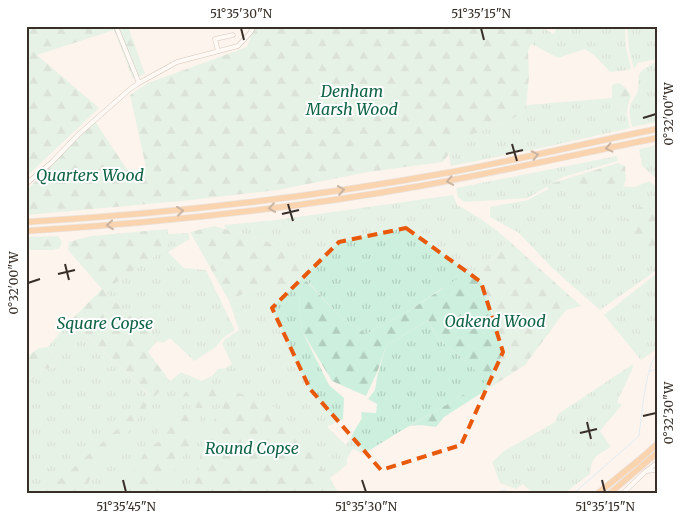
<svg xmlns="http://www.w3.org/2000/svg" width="683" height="520" font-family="Merriweather,serif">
  <defs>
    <pattern id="grass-tufts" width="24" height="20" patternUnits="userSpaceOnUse" patternTransform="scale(1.25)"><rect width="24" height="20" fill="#cdefdd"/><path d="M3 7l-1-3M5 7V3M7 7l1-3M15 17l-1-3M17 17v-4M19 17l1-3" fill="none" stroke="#b1cdbe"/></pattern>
    <pattern id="forest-firs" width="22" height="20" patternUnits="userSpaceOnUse" patternTransform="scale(1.25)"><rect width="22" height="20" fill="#cdefdd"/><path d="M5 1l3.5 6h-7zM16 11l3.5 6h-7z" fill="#b1cdbe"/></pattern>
  </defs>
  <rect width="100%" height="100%" fill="#fdf4ed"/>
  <g fill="url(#grass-tufts)">
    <path d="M557,26h68l1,22 5,20 -2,2 -19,2 -16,-17 -9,-6 -27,9 -27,-14 12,-16 11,6z"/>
    <path d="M627,26h30v33l-19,4 -4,6 -5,-18z"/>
    <path d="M657,61v61l-25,5c-2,-9 -5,-19 1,-27 2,-4 4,-6 5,-11 1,-5 -1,-12 2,-16 3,-5 12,-8 17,-12z"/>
    <path d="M612,98l11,15 4,2 3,13 -89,20 -90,18 -2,-11c3,-5 6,-14 11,-17 14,-7 64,-17 67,-33z"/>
    <path d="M657,145v34l-15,-13 -3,-17z"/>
    <path d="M617,156l1,5 -55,16 -35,21 -64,4 -6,-5 -2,-9z"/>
    <path d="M649,181l8,6v83l-57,40 -48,-42 -33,-35 -29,-16v-10l38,-7 18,-10 72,-4 17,1z"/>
    <path d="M453,195l4,10c19,10 35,21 51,35l-27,33 -40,16 -34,23 -41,22 -27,-18 -38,-42 -1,-16 -34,-17 -39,-11 -3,-5 52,-5z"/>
    <path d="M188,233l2,6 -22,13 16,16 22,2 29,60 -12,8 -7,9 -22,14 -24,-23 -7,5 -6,-2 -53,-50 63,-44 1,-13z"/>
    <path d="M657,273v76l-16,11 -37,-45z"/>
    <path d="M254,288h45l1,28 2,15 27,54 15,13 -1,21 -16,8 19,18 16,-27 -1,-6 15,1 1,-9 -9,-5 7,-9 2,-13 9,-31 42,-26 10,19 23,18 27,24 -89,51 -34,21 -6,-1 -6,-3 -6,9v7l-17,13 9,16h-313v-106l16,-19 12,-1 5,-5 -11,-16 22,-26 67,61 14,16 30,-26 21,9 11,-6 5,-6 8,-1 6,-4 -10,-20 2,-4 15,-10 -10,-29z"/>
    <path d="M633,364l-1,6 -15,32 5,3 -22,26 11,16c-15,9 -19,9 -21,27l-27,20h-30l-10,-10 -7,5 -16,-6 -8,-21 12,-11 51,-29 3,-8z"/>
  </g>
  <g fill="url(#forest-firs)">
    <path d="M26,26h102l17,48 -12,5 -19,-49 -77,25 62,53 -73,69z"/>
    <path d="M258,26h286l-13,18 -3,7 1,25 -3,34 -5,4 -13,7 -48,18 -17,23 -75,10 -90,18 -96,11 -156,14v-24l69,-70 37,56 14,-10 -16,-72 18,-12 99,-36 5,-14z"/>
    <path d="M618,83c6,2 10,7 13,13l-3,9 -1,9 -4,-1 -11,-15v-13z"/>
    <path d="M618,163l7,3 1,15 -4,8 -73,1 -3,-5z"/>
    <path d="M640,207c6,0 11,0 17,4v32c-25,17 -48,-22 -17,-36z"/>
    <path d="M214,226l52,15 35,17v17l38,41 27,18 41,-22 59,-39h15l27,-33 73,66 -15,4 -41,55 -81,52 -8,10 -15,-2 -11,1 77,-45 -26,-24 -23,-18 -10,-19 -42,26 -8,24 -12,26 -34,-15 -30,-50 -2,-15 -1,-28h-45l-25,13 -39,-69z"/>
    <path d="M168,229v18l-64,44 53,50 -9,11 22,29 -18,18 -30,42 -30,33 -8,20h-42l29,-24 51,-45 26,-31 -11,-12 -67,-61 32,-32 -34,-39 1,-8 22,-6z"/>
    <path d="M58,236l4,6 -2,6 -7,2h-27v-13z"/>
    <path d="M48,347l11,16 -5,5 -12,1 -16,19v-31l13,-9z"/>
    <path d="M193,382l6,6 25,1 38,11 20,12 46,64 11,18h-147l8,-31v-11l21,-47 -11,-3 -5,6h-8l-17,-8z"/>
    <path d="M174,412l20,2 7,5 -12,27 -26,42 3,6h-53l18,-20 17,-26 12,-7c-3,-17 0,-20 14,-29z"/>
  </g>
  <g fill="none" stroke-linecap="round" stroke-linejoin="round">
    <g stroke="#bde3f8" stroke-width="1">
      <path d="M649,371l8,-2"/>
      <path d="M488,494l16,-4 10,4"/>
      <path d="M573,494l66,-58c2,-16 7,-73 18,-82"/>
    </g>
    <g stroke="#a38f7f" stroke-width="5">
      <g id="minor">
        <path d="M117,29l22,54"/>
        <path d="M218,51l-3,-12 18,-4"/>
        <path d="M26,184l25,-21 28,-29 51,-45 9,-6 38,-21 61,-16 12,-13 4,-7"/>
        <path d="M646,471l11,-1"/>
        <path d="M622,494l24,-23 11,-8"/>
      </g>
    </g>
    <g stroke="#d3d1d0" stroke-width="7">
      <g id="highway">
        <path d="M26,222c141,-8 281,-24 420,-49 71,-13 140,-30 211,-44"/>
        <path d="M26,231c132,-8 264,-22 394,-45 79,-14 158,-32 237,-48"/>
        <path d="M597,494l42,-34 18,-16"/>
        <path d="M609,494l48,-41"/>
      </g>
    </g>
    <use href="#minor" stroke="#fff" stroke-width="4"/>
    <use href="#highway" stroke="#f6ab64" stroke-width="5.5"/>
  </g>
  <defs><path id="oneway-chevron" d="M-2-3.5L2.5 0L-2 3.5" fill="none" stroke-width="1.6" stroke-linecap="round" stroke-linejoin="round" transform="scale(1.25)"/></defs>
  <g stroke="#8d6743">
    <use href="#oneway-chevron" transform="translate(609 148) rotate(167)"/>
    <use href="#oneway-chevron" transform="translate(535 155) rotate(-12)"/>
    <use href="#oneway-chevron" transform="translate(450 181) rotate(169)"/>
    <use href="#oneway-chevron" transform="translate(341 190) rotate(-9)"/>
    <use href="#oneway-chevron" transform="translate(272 208) rotate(172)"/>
    <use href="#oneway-chevron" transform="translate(180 211) rotate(-6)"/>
    <use href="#oneway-chevron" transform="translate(110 225) rotate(175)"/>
  </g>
  <path d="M0 0H683V520H0ZM406,228l75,54 22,70 -42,93 -80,25 -71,-81 -38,-81 67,-66z" fill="#fdf4ed" fill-opacity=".55" fill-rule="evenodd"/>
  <path fill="none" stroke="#e8590c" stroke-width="4" stroke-dasharray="10 6" stroke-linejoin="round" d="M406,228l75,54 22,70 -42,93 -80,25 -71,-81 -38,-81 67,-66z"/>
  <path fill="none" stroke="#372f28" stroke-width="2" d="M241,28l3,12M481,28l3,12M643,118l13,-4M512,144l5,17M506,154l17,-4M288,204l5,17M282,214l17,-4M65,264l4,16M58,274l17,-4M28,283l12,-4M643,416l13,-3M587,422l4,17M580,433l17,-4M123,480l3,12M362,480l4,12M602,480l3,12"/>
  <g text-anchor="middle" stroke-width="4" stroke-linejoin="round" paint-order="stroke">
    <g font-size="16" font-style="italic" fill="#0f6444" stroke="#fff">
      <text x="352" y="97">Denham<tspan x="352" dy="18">Marsh Wood</tspan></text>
      <text x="90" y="181">Quarters Wood</text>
      <text x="495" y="327">Oakend Wood</text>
      <text x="105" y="329">Square Copse</text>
      <text x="252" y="454">Round Copse</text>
    </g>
  </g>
  <rect width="683" height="520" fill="none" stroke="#ffffff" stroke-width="55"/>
  <rect x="28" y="28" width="628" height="464" fill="none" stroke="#372f28" stroke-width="2"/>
  <g font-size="12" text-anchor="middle" fill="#372f28">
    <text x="241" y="18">51°35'30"N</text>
    <text x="481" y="18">51°35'15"N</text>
    <text transform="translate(669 114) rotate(-90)" y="4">0°32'00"W</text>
    <text transform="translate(14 283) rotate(-90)" y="4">0°32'00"W</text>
    <text transform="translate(669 413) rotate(-90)" y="4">0°32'30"W</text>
    <text x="126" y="511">51°35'45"N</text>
    <text x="366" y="511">51°35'30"N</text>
    <text x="605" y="511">51°35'15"N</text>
  </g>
</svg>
